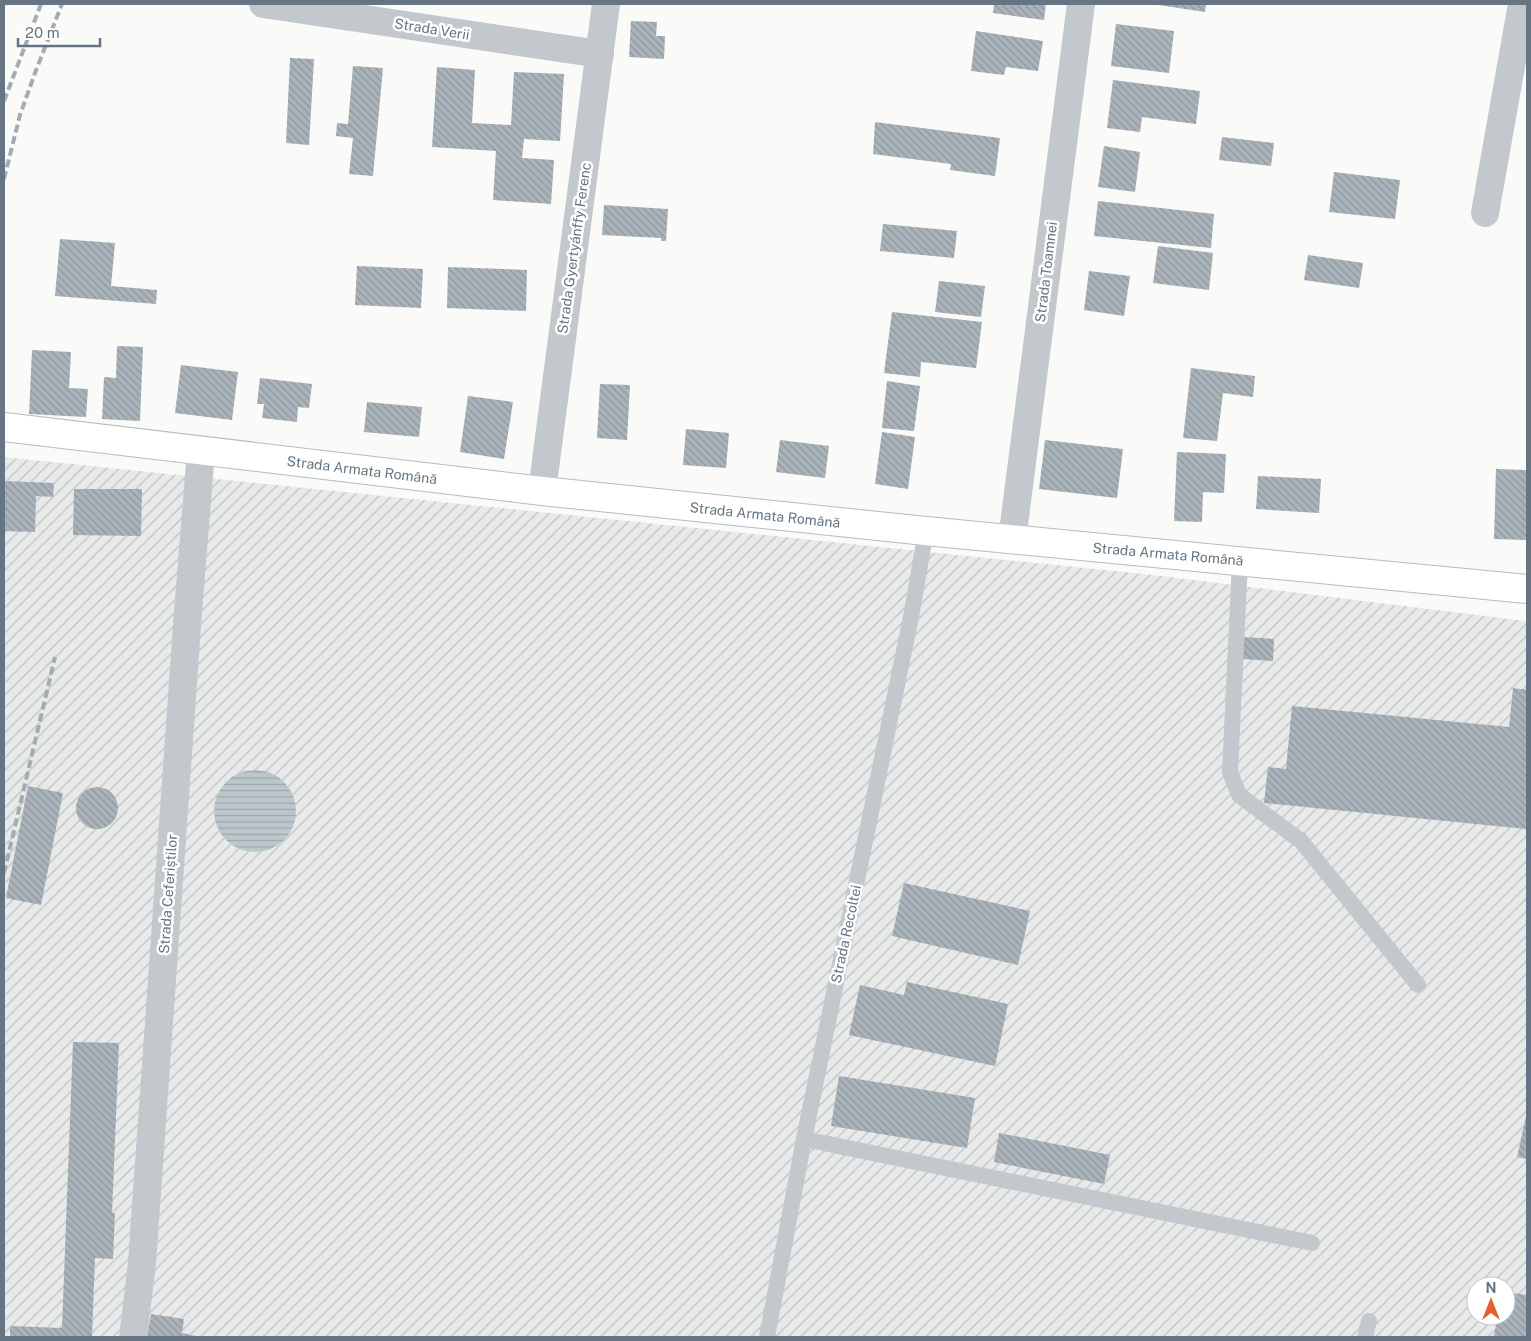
<svg xmlns="http://www.w3.org/2000/svg" width="1531" height="1341" font-family="'Public Sans',sans-serif">
  <defs>
    <pattern id="industrial-furrows" width="10" height="10" patternUnits="userSpaceOnUse" patternTransform="scale(1.25)"><rect width="10" height="10" fill="#e8e9e9"/><path d="M-1 1l2-2M0 10L10 0M9 11l2-2" fill="none" stroke="#c0c1c2"/></pattern>
    <pattern id="water-rules" width="6" height="5" patternUnits="userSpaceOnUse" patternTransform="scale(1.25)"><rect width="6" height="5" fill="#bcc7cc"/><path d="M0 2.5h6" fill="none" stroke="#9ca6ab"/></pattern>
    <pattern id="building-back-hatch" width="6" height="6" patternUnits="userSpaceOnUse" patternTransform="scale(1.25)"><rect width="6" height="6" fill="#aab3b9"/><path d="M-1 5l2 2M0 0l6 6M5-1l2 2" fill="none" stroke="#8e969c"/></pattern>
  </defs>
  <rect width="100%" height="100%" fill="#fafaf8"/>
  <path fill="url(#industrial-furrows)" fill-rule="evenodd" d="M4,457l1149,118 374,46v716h-1523zM1476,1286h30v30h-30z"/>
  <circle fill="url(#water-rules)" cx="255" cy="811" r="41"/>
  <g fill="url(#building-back-hatch)">
    <path d="M994,4h52l-2,16 -51,-7z"/>
    <path d="M1152,4h54l-1,8z"/>
    <path d="M631,21l26,1 -1,14h9l-1,23 -35,-2z"/>
    <path d="M1116,24l58,7 -5,42 -58,-7z"/>
    <path d="M976,31l67,10 -5,30 -32,-4 -2,8 -33,-4z"/>
    <path d="M290,58l24,1 -5,86 -23,-2z"/>
    <path d="M353,66l30,2 -10,108 -24,-2 4,-36 -17,-2 1,-13 11,1z"/>
    <path d="M437,67l38,3 -3,53 39,2 3,-53 50,2 -4,67 -36,-2 -2,19 32,2 -3,44 -58,-4 3,-49 -64,-4z"/>
    <path d="M1113,80l87,11 -4,33 -54,-7 -2,15 -33,-4z"/>
    <path d="M875,122l125,16 -5,38 -45,-6 1,-6 -78,-10z"/>
    <path d="M1222,137l52,6 -3,23 -52,-6z"/>
    <path d="M1104,146l36,6 -5,40 -37,-5z"/>
    <path d="M1334,172l66,8 -5,39 -66,-7z"/>
    <path d="M1098,201l116,13 -3,34 -117,-12z"/>
    <path d="M604,205l64,4 -2,32h-5v-3l-59,-3z"/>
    <path d="M883,224l74,7 -3,27 -74,-7z"/>
    <path d="M60,239l55,4 -4,43 46,4 -1,14 -101,-8z"/>
    <path d="M1158,246l55,7 -4,37 -56,-7z"/>
    <path d="M1308,255l55,8 -4,25 -55,-8z"/>
    <path d="M357,266l66,3 -2,39 -66,-3z"/>
    <path d="M448,267l79,3 -1,41 -79,-3z"/>
    <path d="M1089,271l41,5 -6,40 -40,-6z"/>
    <path d="M939,281l46,5 -4,31 -46,-5z"/>
    <path d="M892,312l90,10 -6,46 -55,-6 -1,15 -36,-4z"/>
    <path d="M117,346l26,1 -3,74 -38,-2 2,-42 12,1z"/>
    <path d="M32,350l39,2 -2,36 19,1 -2,28 -57,-3z"/>
    <path d="M181,365l57,7 -6,48 -57,-7z"/>
    <path d="M1191,368l64,8 -2,21 -30,-4 -6,48 -34,-3z"/>
    <path d="M260,378l52,6 -3,24 -11,-1 -1,15 -35,-4 2,-14h-7z"/>
    <path d="M887,381l33,5 -6,45 -32,-3z"/>
    <path d="M600,384l30,1 -3,55 -30,-2z"/>
    <path d="M468,396l45,6 -9,57 -44,-7z"/>
    <path d="M367,402l55,5 -3,30 -55,-5z"/>
    <path d="M686,429l43,4 -3,35 -43,-3z"/>
    <path d="M882,432l33,5 -7,52 -33,-5z"/>
    <path d="M780,440l49,6 -4,32 -49,-6z"/>
    <path d="M1045,440l78,9 -6,49 -78,-9z"/>
    <path d="M1177,452l49,2 -2,39 -21,-1 -1,30 -28,-1z"/>
    <path d="M1496,469l31,1v70l-33,-1z"/>
    <path d="M1258,476l63,3 -2,34 -63,-4z"/>
    <path d="M4,481l50,2 -1,14 -17,-1 -1,36 -31,-1z"/>
    <path d="M74,489h68l-1,47 -68,-1z"/>
    <path d="M1243,637l31,2 -1,22 -30,-2z"/>
    <path d="M1513,688l14,2v139l-263,-26 4,-36 18,2 6,-63 217,21z"/>
    <path d="M28,786l35,7 -22,112 -35,-7z"/>
    <circle cx="97" cy="808" r="21"/>
    <path d="M904,883l126,28 -12,54 -126,-29z"/>
    <path d="M907,982l101,22 -13,62 -146,-31 11,-50 44,10z"/>
    <path d="M73,1042l46,1 -7,170h3l-2,46 -18,-1 -3,79h-82v-11l52,2z"/>
    <path d="M839,1076l136,22 -8,50 -136,-22z"/>
    <path d="M1526,1116h1v43l-10,-2z"/>
    <path d="M999,1133l111,22 -6,29 -110,-22z"/>
    <path d="M1506,1292l21,3v42h-33l3,-21h9z"/>
    <path d="M151,1314l33,5 -2,14 18,4h-53z"/>
  </g>
  <g fill="none" stroke-linecap="round" stroke-linejoin="round">
    <g stroke="#b6bbc0" stroke-width="30">
      <path id="secondary" d="M4,427l538,64 384,40 601,58"/>
    </g>
    <g stroke="#c3c8cc" stroke-width="16">
      <path d="M1240,561l-10,211 9,23 62,46 117,144"/>
      <path d="M804,1139l508,104"/>
      <path d="M767,1337l37,-198 107,-522 15,-86"/>
      <path d="M1365,1337l4,-16"/>
    </g>
    <g stroke="#c3c8cc" stroke-width="28">
      <path d="M263,4l337,50"/>
      <path d="M1485,213l37,-209"/>
      <path d="M542,491l64,-487"/>
      <path d="M1012,540l69,-536"/>
      <path d="M133,1337l9,-74 46,-651 13,-161"/>
    </g>
    <use href="#secondary" stroke="#fff" stroke-width="28"/>
    <g stroke="#a4abb1" stroke-width="4" stroke-dasharray="8 4" stroke-linecap="butt">
      <path d="M4,101l37,-97"/>
      <path d="M4,179l16,-64 15,-42 27,-69"/>
      <path d="M4,873l51,-216"/>
    </g>
  </g>
  <g text-anchor="middle" stroke-width="5" stroke-linejoin="round" paint-order="stroke">
    <g font-size="14" fill="#657583" stroke="#fff">
      <text transform="translate(432 29) rotate(9)" y="5">Strada Verii</text>
      <text transform="translate(574 248) rotate(-82)" y="5">Strada Gyertyánffy Ferenc</text>
      <text transform="translate(1046 272) rotate(-83)" y="5">Strada Toamnei</text>
      <text transform="translate(362 470) rotate(7)" y="5">Strada Armata Română</text>
      <text transform="translate(765 515) rotate(6)" y="5">Strada Armata Română</text>
      <text transform="translate(1168 554) rotate(5)" y="5">Strada Armata Română</text>
      <text transform="translate(168 894) rotate(-86)" y="5">Strada Ceferiștilor</text>
      <text transform="translate(846 934) rotate(-78)" y="5">Strada Recoltei</text>
    </g>
  </g>
  <rect width="1531" height="1341" fill="none" stroke="#657583" stroke-width="10"/>
  <g transform="translate(1491 1301)"><circle r="24" fill="#ffffff" stroke="#c1c8cd"/>
  <path d="M0-4L9 19L0 12L-9 19Z" fill="#e35f2f"/>
  <text y="-8" font-size="14" font-weight="bold" text-anchor="middle" fill="#657583">N</text>
  </g>
  <path d="M18 38v8h82v-8" fill="none" stroke="#657583" stroke-width="2.5"/>
  <text x="25" y="38" font-size="15" fill="#657583" stroke="#ffffff" stroke-width="4" paint-order="stroke">20 m</text>
</svg>
